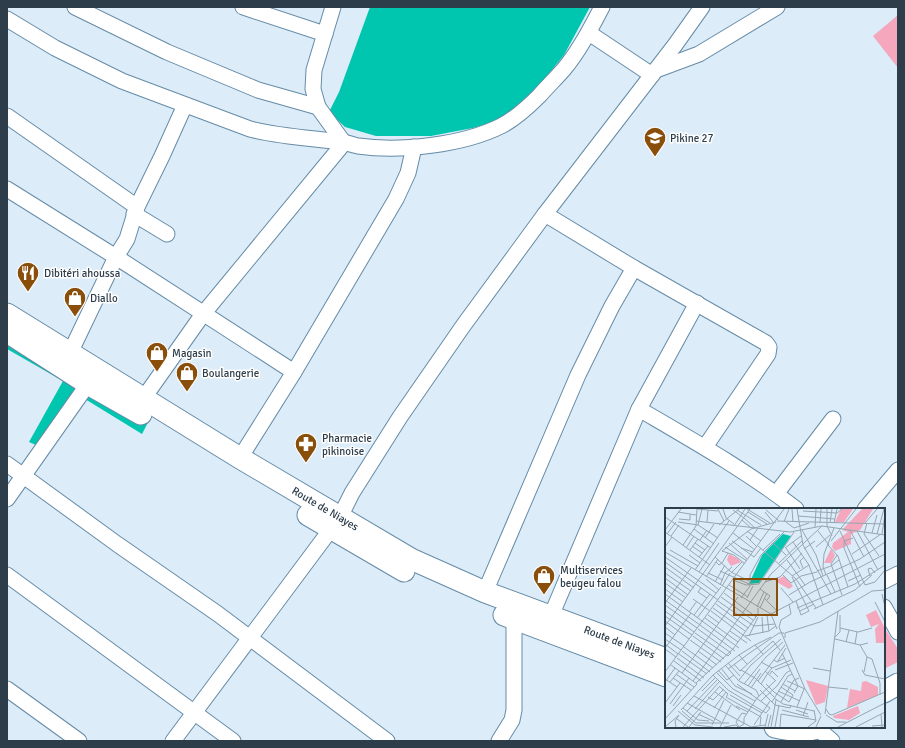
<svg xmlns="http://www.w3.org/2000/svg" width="905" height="748" font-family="Signika,sans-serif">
  <rect width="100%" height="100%" fill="#dcecf8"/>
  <g fill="#f4a7bd">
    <path d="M898,15v53l-25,-32z"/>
    <path d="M884,627l14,22v13l-14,7z"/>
  </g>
  <g fill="#00c6b0">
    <path d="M370,7h220l-26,48 -27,33 -37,32 -27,8 -42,8h-55l-31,-9 -16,-15 10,-20z"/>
    <path d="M7,317l151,86 -16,31 -57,-35 -40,50 -16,-7 34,-61 -56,-32z"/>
  </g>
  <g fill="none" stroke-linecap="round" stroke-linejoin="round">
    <g stroke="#658ba7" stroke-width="17">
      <g id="minor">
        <path d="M75,7l92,45 91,38 60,17"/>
        <path d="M243,7l82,27"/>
        <path d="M7,19l48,29 67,33 128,48c31,8 62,9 93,13 5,1 10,3 15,4 42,6 105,-1 143,-20 14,-7 27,-19 38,-30 8,-9 17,-18 25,-27 15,-18 27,-41 38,-62"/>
        <path d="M589,33l63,42"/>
        <path d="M656,70l43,-16 78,-47"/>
        <path d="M7,116l130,91"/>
        <path d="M7,189l109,68 178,115"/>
        <path d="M134,214l33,20"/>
        <path d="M545,214l89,54 132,75 3,4 -1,7 -63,93"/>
        <path d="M70,353l46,-96 11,-18 10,-32 25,-51 23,-51"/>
        <path d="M143,399l60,-85 141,-171 -26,-36 -5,-18 1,-19 19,-63"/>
        <path d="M639,409c53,31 108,62 157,100"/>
        <path d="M240,458l54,-86 102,-173 12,-26 6,-26"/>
        <path d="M7,464l110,80 101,70 169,127"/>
        <path d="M776,494l57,-75"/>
        <path d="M7,499l81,-115"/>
        <path d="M865,509l33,-39"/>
        <path d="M7,575l226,166"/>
        <path d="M884,581l14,-7"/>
        <path d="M485,592l93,-217 34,-69 22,-38"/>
        <path d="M884,607l14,25"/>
        <path d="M551,616l88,-207 58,-106"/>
        <path d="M7,689l72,52"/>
        <path d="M817,728l15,13"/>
        <path d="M173,741l167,-224 12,-24 48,-76 63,-91 82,-112 130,-169 27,-38"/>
        <path d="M499,741l13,-21 2,-10v-91"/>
      </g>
    </g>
    <g stroke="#658ba7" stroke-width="23">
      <g id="secondary">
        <path id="s1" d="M7,314l233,144 171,101 74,33 181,67"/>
        <path d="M7,332l81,52 53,30"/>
        <path d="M308,515l96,56"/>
        <path d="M504,615l162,61"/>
        <path d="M884,692l14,-8"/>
        <path d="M775,727c14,3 30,6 44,0"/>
      </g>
    </g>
    <use href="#minor" stroke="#fff" stroke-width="15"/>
    <use href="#secondary" stroke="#fff" stroke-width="21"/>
  </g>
  <defs>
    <g id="school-pin" transform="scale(1.15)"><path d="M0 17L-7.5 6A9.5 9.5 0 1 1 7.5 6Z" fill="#894e0a" stroke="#fff"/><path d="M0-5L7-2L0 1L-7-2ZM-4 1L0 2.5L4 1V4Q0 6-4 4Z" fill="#fff"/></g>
    <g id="restaurant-pin" transform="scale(1.15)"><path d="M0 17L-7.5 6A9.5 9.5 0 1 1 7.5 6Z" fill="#894e0a" stroke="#fff"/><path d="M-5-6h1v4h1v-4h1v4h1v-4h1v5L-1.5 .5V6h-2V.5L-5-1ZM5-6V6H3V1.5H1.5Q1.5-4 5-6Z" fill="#fff"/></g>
    <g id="shop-pin" transform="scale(1.15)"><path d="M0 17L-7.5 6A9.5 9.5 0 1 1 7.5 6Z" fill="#894e0a" stroke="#fff"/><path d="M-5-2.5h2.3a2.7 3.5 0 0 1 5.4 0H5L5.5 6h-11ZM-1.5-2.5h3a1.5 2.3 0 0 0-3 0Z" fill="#fff"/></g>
    <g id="pharmacy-pin" transform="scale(1.15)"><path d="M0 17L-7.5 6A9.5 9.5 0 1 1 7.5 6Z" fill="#894e0a" stroke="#fff"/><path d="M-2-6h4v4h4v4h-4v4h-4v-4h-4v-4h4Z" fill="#fff"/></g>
  </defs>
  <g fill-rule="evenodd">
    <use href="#school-pin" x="655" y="138"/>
    <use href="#restaurant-pin" x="28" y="273"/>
    <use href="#shop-pin" x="75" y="298"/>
    <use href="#shop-pin" x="157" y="353"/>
    <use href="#shop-pin" x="187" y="373"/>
    <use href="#pharmacy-pin" x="306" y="444"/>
    <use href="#shop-pin" x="544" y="576"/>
  </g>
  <g text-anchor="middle" stroke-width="3" stroke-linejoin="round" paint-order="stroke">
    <g font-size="11" fill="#2d3d4a" stroke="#fff" text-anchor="start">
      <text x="670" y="142">Pikine 27</text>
      <text x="44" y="277">Dibitéri ahoussa</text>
      <text x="90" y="302">Diallo</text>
      <text x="172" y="357">Magasin</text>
      <text x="202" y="377">Boulangerie</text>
      <text x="322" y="442">Pharmacie<tspan x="322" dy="13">pikinoise</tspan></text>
      <text x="560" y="574">Multiservices<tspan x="560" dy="13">beugeu falou</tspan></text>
    </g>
    <g font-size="11" fill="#2d3d4a" stroke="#fff">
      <text dy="4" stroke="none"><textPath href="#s1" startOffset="373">Route de Niayes</textPath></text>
      <text dy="4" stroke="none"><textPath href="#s1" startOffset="697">Route de Niayes</textPath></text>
    </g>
  </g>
  <g transform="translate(665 508)">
    <rect width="220" height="220" fill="#dcecf8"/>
    <path d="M176,1h12l-9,13h-9zM197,1h11l-13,21 -9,4v10l-16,7 -3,-4 1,-4 15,-11 -6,-2zM166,41l4,6 -4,8h-7zM64,46l8,4 4,4 -10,4 -4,-6zM119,68l9,10 -4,3 -14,-8zM211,102l9,19v14h-9l-1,-14 4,-5 -8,3 -5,-12zM141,172l22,6 -3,16 -9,3zM201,173l12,6v8l-31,13 3,-19 11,2 1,-9zM193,198l2,7 -11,7 -15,-2 -1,-2z" fill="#f4a7bd"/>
    <path d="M118,26l8,2 -32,47 -10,1 13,-29z" fill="#00c6b0"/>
    <path fill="none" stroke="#96a6b2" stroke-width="1" d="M32,1l21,2M53,1l6,12M58,1l3,9 8,6M82,1l23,14M127,1l1,13M132,1l6,36 28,49M162,1v17l5,10M68,2l11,8M72,2l24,15M101,2l12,10M138,3l34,2 5,-4M13,4l18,3M83,4l19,12M100,4l8,10M133,8l37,3M0,9l46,31M79,10l11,10M14,11l11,1v-6M77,12l9,8M31,13l94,11 32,-6 63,9M112,13l108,3M13,14l20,3 20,13M42,14l1,-12M119,14l5,-13M121,14l8,6 15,-5M155,15l1,-14M165,15l2,-14M169,15l3,-14M200,15l12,-14M202,15l-3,11 15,22M33,17l4,-16M54,17l20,-16M69,18l11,-17M150,19l1,-18M29,21l20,15M0,22l16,-21M137,22l14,25 7,21M185,22l14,27M82,23l14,10M153,23l11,14M175,23l25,54M192,23l21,39M0,24l45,33M68,25l22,17M207,25l5,-18M2,26l9,-12M212,26l7,-25M217,26l3,-20M6,28l8,-11M81,28l11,11M40,30l9,-14M188,30l-9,3v7l16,39M35,32l7,-10M85,32l8,-12M67,33l22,16 7,-9M166,33l25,-32M128,34l16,23 14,40M30,35l10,7M64,35l18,16M108,35l13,12M18,37l13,-19 1,-17M163,37l10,11 10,31M27,38l10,7M93,38l38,33 20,29M0,39l7,-10M60,39l22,14M151,39l14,-12M21,40l8,-12M76,40l12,4M120,40l16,-12M121,40l14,21M139,41l11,-8M5,42l28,16M25,42l8,-11M98,42l17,-16M57,43l29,-22 25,-7M57,43l12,4 11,9M0,44l106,62M187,46l29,-20M24,47l11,8M172,47l-6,9 11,31M0,49l51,36M34,49l9,-11M50,49l16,15 18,9M122,52l18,25M0,54l53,38M51,54l3,3 3,-2 6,-10M114,55l23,-22M0,59l29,21M138,60l-3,-7 4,-4M30,62l34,-49M55,63l29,13M152,63l14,-5 8,-6M34,64l20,-29M67,64l10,-10M0,65l26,18M43,65l15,7M118,67l8,8 10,-7 16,-4M161,67l-3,-8 1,-13 10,-26M162,67l8,17M127,68l17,-11M205,68l-2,-7 3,-1 4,5M41,69l12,-18M127,69l17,34 -8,4 -5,-14M0,70l23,17M41,71l13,11M68,72l13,5 13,-1 35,-52M183,73l13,-6M50,74l10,-17M100,74l15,-5 22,-24M0,75l21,15M55,77l5,-12 7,-6M64,77l19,12M200,77l10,-3 10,-12M57,78l8,-13M36,80l-3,4 9,6M116,80l12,14M0,81l18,13M95,81l10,7 -3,4M59,85l32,24M0,86l74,54M217,86l3,13M124,87l21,-13 50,-23 25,-17M56,89l32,23M76,90l9,-12v-11l11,-20 24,-24M82,90l6,-12M99,90l13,13M28,91l17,12M0,92l35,25M53,93l36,25 21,-2M210,94l10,20M0,95l26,-35M51,96l32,24M124,96l2,10 -10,6 -2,7 26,62 16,26M0,97l32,23M92,99l7,-15M48,100l32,23M95,100l7,-15M132,100l58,-24 30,-19M149,101l41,-19 17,-15M0,103l29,21M46,103l40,30M135,103l14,-7M24,104l8,-11M106,106l6,15M106,106l114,-60M29,107l16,-21M43,107l11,8M102,107l2,16M0,108l27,19M97,109l1,16M32,110l24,-31M40,110l33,24M0,113l24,18M35,117l35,26M0,118l85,-117M0,119l10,8M175,120l18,4 14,-4M65,123l17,12M0,125l19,13M30,125l33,23 3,-3 -33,-24M28,128l31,23M80,128l24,-5 7,-5M84,128l9,-19M170,129l5,-5v-17M120,130v-5l35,-11 52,-31 13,-1M0,131l16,11M170,131l25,6 8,-2M25,132l31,22M181,134l3,-12M0,136l13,10M190,136l2,-12M90,137l16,-8M195,137l7,12 5,2 8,24v12M19,139l29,21M0,140l26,-35M0,141l11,8M17,143l28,21M33,143l19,14M86,144l28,-19h5M117,145l16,33 -4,7M14,146l28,20M74,147l8,9M12,150l27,20M109,152l3,2 8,-4M9,153l27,20M113,153l8,-13M96,154l11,6M63,155l12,13M69,156l6,7 33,-30 7,9M60,157l14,16 17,9 3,6M56,160l14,18 17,8M148,160l17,3M63,161l23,-17M53,162l9,10 7,-5M76,162l14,8 19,19M110,162l18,-7M197,162l3,5 20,4M100,163l11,10M0,164l119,-163M51,164l17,17 22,12M199,164l3,-15M17,165l56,-76M103,165l4,-5 19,-8M11,166l18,13M105,166l2,-3 6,6M48,167l15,15 38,23 4,-5 -33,-24M8,170l18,12M0,171l12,8M74,172l12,-15 30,-26M28,173l78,-107 51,-48M93,173l27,-36M122,173l18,8M0,174l10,-14M5,174l9,-11M31,175l37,-34 25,-35v-6M79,176l22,-27 17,-15M96,176l7,-11M101,176l8,8 15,10M118,176l12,7M83,178l12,-17M55,179l8,7 -2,3 35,20 -1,8M116,179l12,8 -4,7M163,179l20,2M86,180l10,-15M95,182l15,15 15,3 1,-3M37,183l13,-13M113,183l22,10M50,184l25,18M65,187l32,18M29,188l57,31 14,-2M43,189l5,3 11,-11M109,190l9,6 31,7M96,193l16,-15 9,-13 5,-3M107,194l16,-26 4,-2M116,194l13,-22 5,-2M0,195l15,-20M22,195l34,19M5,196l19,-26M8,198l8,-11M71,198l12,6M132,199l7,-18M18,200l10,8M49,200l12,-16M30,201l24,-27M161,201l3,5 3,1 53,-23M16,202l32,-35 26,-20 16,-10 8,9M117,202l27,7M131,202l12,4M13,203l17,14 18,2M17,203l14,12h33M22,203l30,-31M33,206l15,7M116,206l35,6M160,206l13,-103M216,206l1,13M161,207l11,7h9M28,208l5,4 11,1M138,208l5,-14M0,211l32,-35 -26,-19M12,211l11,8M47,217l12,-25M89,217l16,-24M207,218l13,-1M0,219l14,-12M11,219l-1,-6 4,-6M18,219l37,-41M24,219l12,-15M55,219l11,-22M59,219l12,-2 2,2M74,219l5,-3v-6l13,-20 18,-17M74,219l-3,-5 6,-9 4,1M100,219l3,-13M103,219l3,-12M106,219l5,-27M110,219l4,-22M115,219l1,-13M143,219l8,-6 -2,-11M151,219l5,-11M173,219l47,-24M191,219l29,-15"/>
    <path fill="#894e0a" fill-opacity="0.15" stroke="#894e0a" stroke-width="2" d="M69,71h43v36h-43z"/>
    <rect width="220" height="220" fill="none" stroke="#2d3d4a" stroke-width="2"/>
  </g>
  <rect width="905" height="748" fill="none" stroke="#2d3d4a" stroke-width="16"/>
</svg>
